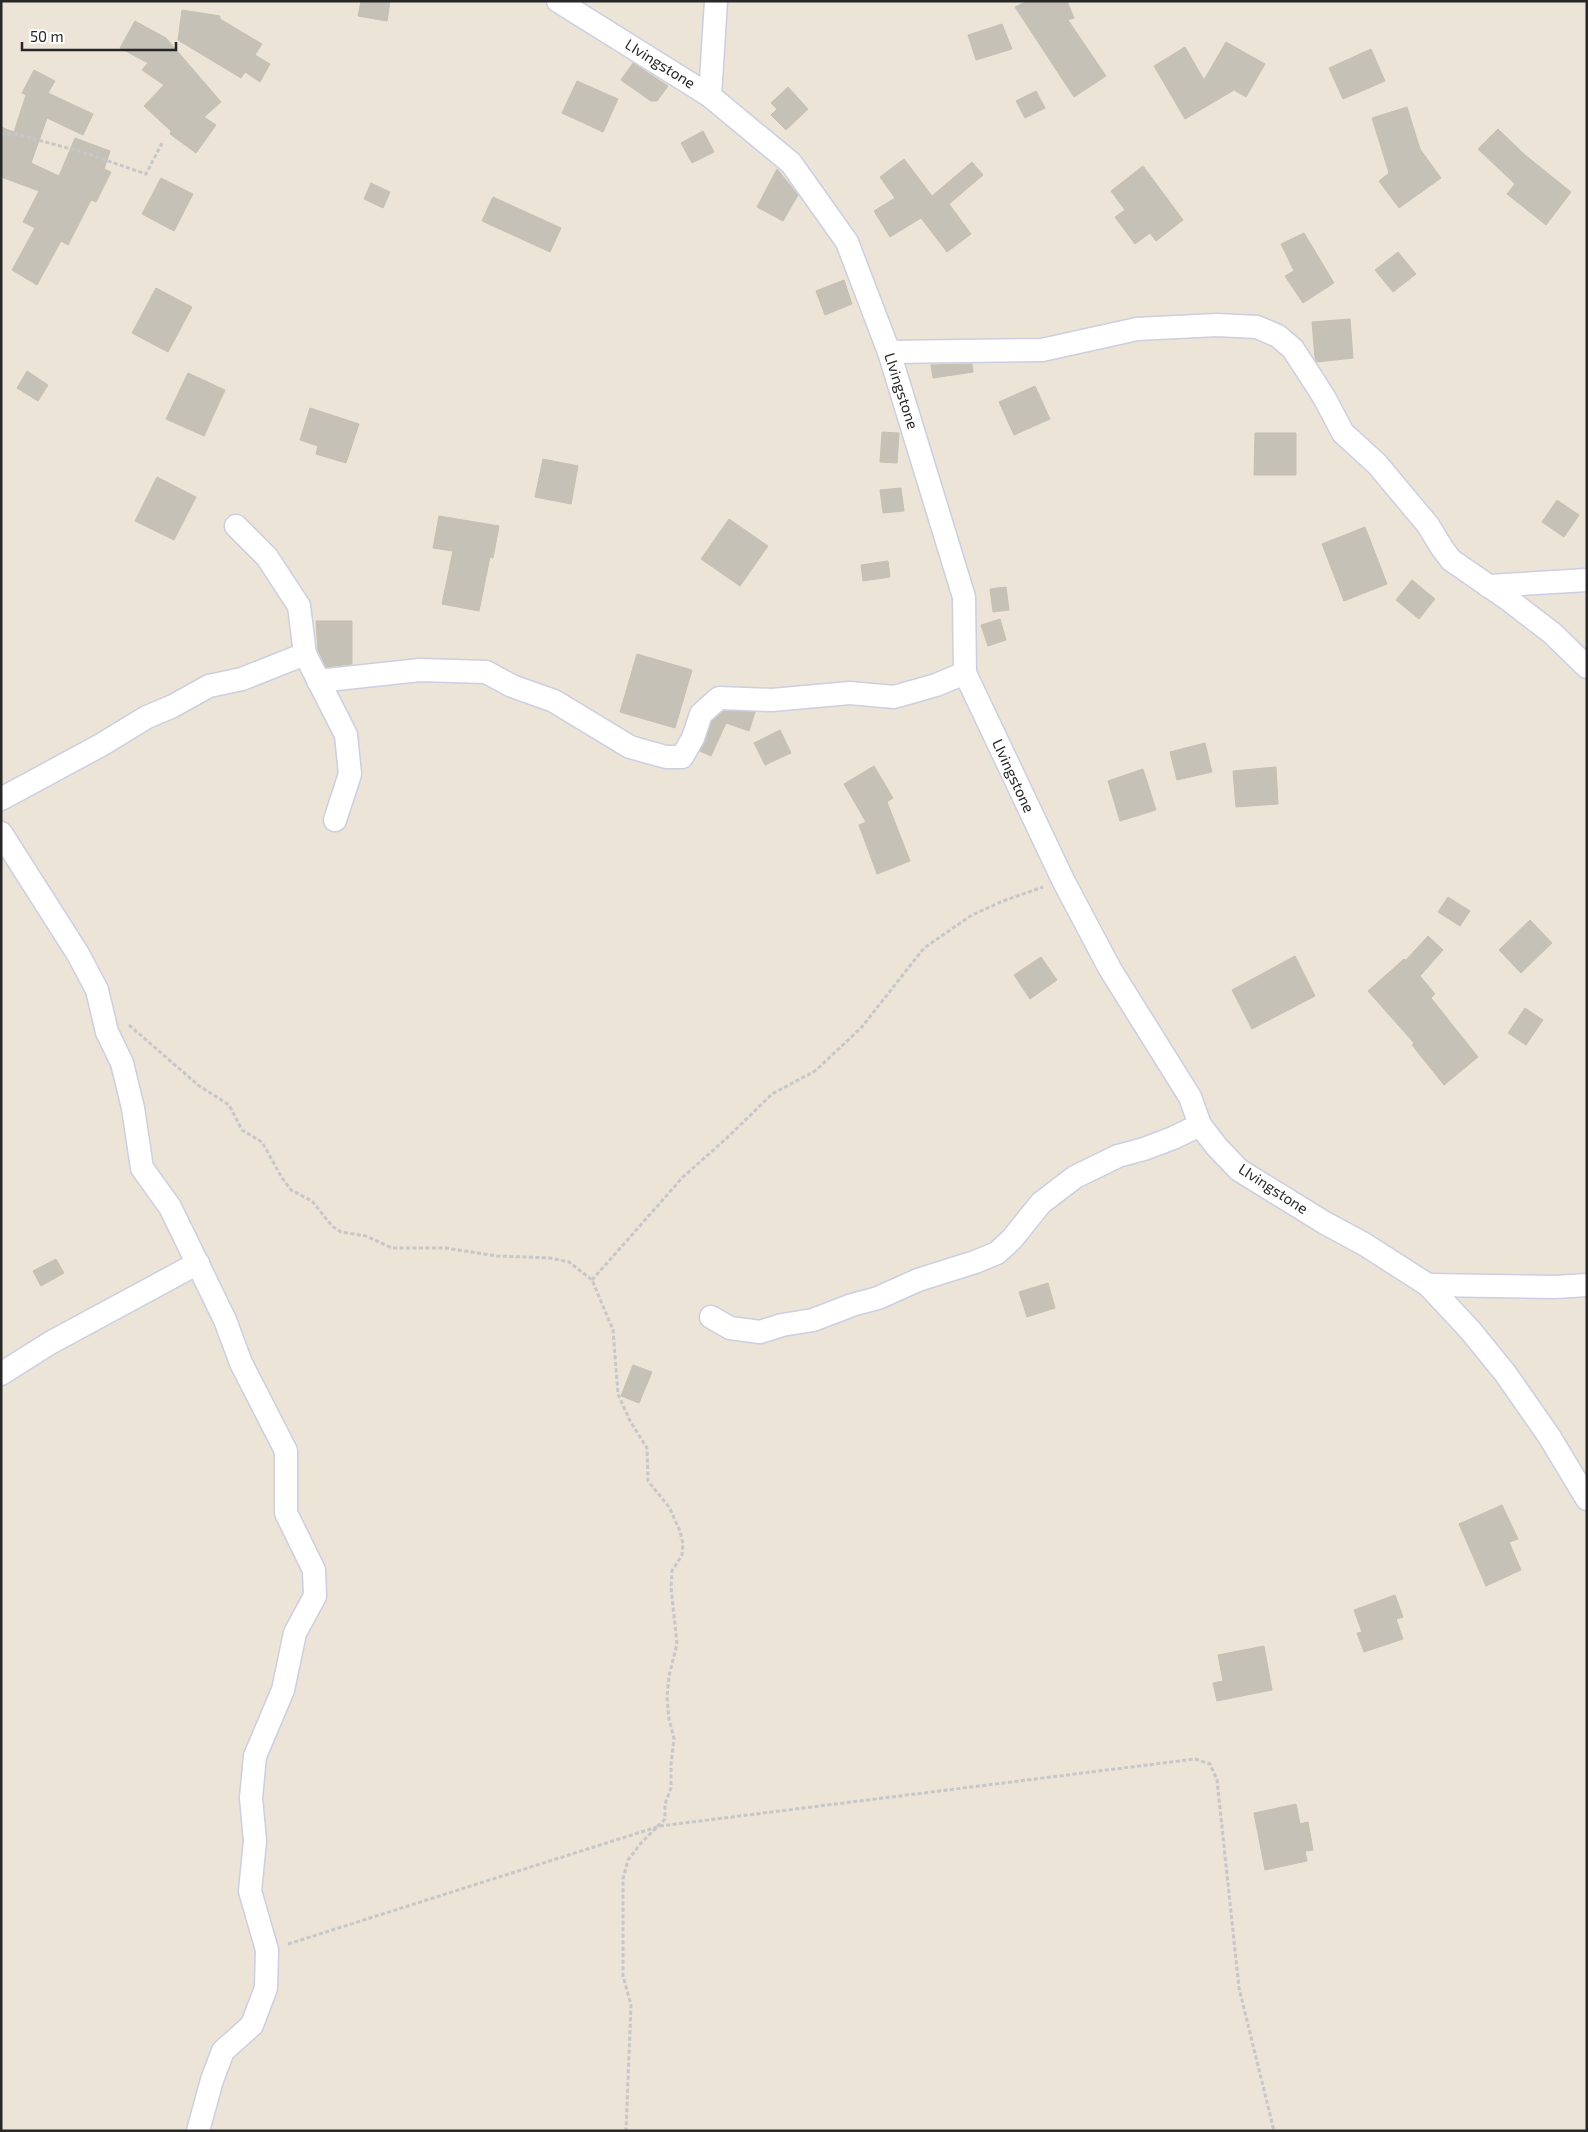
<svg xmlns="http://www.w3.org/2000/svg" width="1588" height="2132" font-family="'Exo 2',sans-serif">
  <rect width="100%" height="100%" fill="#ebe4d7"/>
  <g fill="#c6c1b7" stroke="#c6c0b1">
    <path d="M361,1h29l-3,20 -29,-5z"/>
    <path d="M1027,1h40l7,17 -6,2 38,56 -32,21 -59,-90z"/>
    <path d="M182,10l38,6v3l42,25 -7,11 15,9 -10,18 -15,-10 -4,6 -63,-38z"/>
    <path d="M135,21l31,17 55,64 -17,15 12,8 -20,28 -26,-19 1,-3 -27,-25 20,-21 -22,-15 6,-7 -28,-15z"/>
    <path d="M1002,24l10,25 -36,11 -8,-25z"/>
    <path d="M1226,42l39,22 -19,33 -12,-7 -49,29 -31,-53 31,-19 19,33z"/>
    <path d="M1371,49l14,32 -42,18 -14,-31z"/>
    <path d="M633,63l35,23 -11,15h-6l-30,-21z"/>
    <path d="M34,70l21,11 -7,12 45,21 -10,21 -36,-17 -16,45 28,13 16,-38 35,13 -6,18 7,3 -15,30 -5,-2 -23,45 -7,-4 -24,44 -25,-15 23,-42 -12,-6 16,-31 -38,-14v-50l13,5 12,-37 -4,-2z"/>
    <path d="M577,81l41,18 -15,33 -41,-19z"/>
    <path d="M788,87l20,22 -22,21 -15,-15 6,-6 -6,-6z"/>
    <path d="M1036,91l9,17 -20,10 -9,-17z"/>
    <path d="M1407,107l13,42 21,29 -42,30 -20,-27 10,-8 -17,-55z"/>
    <path d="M1498,129l27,26 46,37 -25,33 -39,-31 8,-10 -37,-35z"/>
    <path d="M703,131l11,21 -22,11 -11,-20z"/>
    <path d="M904,159l28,37 40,-34 11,13 -34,29 22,30 -24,18 -26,-34 -31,19 -16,-26 21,-13 -15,-21z"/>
    <path d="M1143,166l40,54 -27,21 -6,-8 -15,11 -20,-27 10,-7 -14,-19z"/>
    <path d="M777,169l21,26 -15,26 -26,-14z"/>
    <path d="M161,178l32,16 -19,37 -32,-17z"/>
    <path d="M371,183l19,9 -7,16 -19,-9z"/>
    <path d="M493,197l68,31 -11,24 -68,-31z"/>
    <path d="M1304,233l30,50 -31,20 -18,-27 9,-5 -13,-27z"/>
    <path d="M1398,252l18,22 -23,18 -18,-22z"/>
    <path d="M844,280l8,24 -27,11 -9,-24z"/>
    <path d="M156,288l36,19 -24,45 -36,-19z"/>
    <path d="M1350,319l3,39 -36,4 -2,-4 -3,-36z"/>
    <path d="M972,364l1,8 -40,6 -2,-13z"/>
    <path d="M27,371l21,14 -10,16 -21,-13z"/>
    <path d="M188,373l37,17 -21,46 -38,-17z"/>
    <path d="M1035,386l15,33 -36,16 -15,-33z"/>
    <path d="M310,408l49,16 -13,39 -30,-9 2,-8 -18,-6z"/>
    <path d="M882,432l17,1 -2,30 -17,-1z"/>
    <path d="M1255,433h41v42h-42z"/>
    <path d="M543,459l35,7 -7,38 -36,-7z"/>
    <path d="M157,477l39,20 -22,43 -39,-19z"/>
    <path d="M901,488l3,23 -21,2 -3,-23z"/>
    <path d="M1557,500l22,15 -15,22 -22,-15z"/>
    <path d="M439,516l60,10 -6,32 -3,-1 -11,54 -37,-7 11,-53 -20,-3z"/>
    <path d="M729,519l39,27 -28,40 -39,-27z"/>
    <path d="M1365,527l22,57 -43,17 -22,-57z"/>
    <path d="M888,561l2,16 -27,4 -2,-16z"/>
    <path d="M1412,580l23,19 -16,20 -23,-19z"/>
    <path d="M1006,587l3,23 -16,2 -3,-23z"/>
    <path d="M1000,619l6,21 -18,6 -7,-21z"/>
    <path d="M316,621h36v43l-26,3 -8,-17z"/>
    <path d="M637,654l55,16 -17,58 -55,-16z"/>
    <path d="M724,711l31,1 -6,19 -23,-8 -15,33 -11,-5 12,-30z"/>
    <path d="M780,730l11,23 -26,12 -11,-22z"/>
    <path d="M1205,743l7,29 -35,8 -7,-28z"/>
    <path d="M874,766l19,32 -6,4 23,59 -33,13 -18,-49 7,-3 -22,-38z"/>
    <path d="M1276,767l2,37 -42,3 -3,-36z"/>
    <path d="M1143,769l13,41 -36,11 -12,-40z"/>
    <path d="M1448,897l22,14 -10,15 -22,-14z"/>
    <path d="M1530,920l22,23 -31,30 -22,-23z"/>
    <path d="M1428,936l15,14 -23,26 15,18 -4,4 47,59 -34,28 -32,-40 2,-2 -46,-52 36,-32 2,1z"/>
    <path d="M1295,956l20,40 -63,33 -20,-39z"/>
    <path d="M1041,957l16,23 -27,19 -16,-24z"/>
    <path d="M1525,1008l18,12 -17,25 -18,-12z"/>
    <path d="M56,1259l8,14 -23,13 -8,-15z"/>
    <path d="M1048,1283l7,25 -28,9 -8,-25z"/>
    <path d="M633,1365l19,7 -13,31 -18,-7z"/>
    <path d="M1502,1505l16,34 -9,3 12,28 -35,16 -27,-62z"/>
    <path d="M1395,1595l8,22 -7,2 7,20 -39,13 -7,-19 5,-1 -8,-22z"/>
    <path d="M1264,1646l8,44 -55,11 -4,-18 10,-2 -5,-26z"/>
    <path d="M1296,1804l4,20 8,-2 5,28 -8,1 2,10 -42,9 -11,-57z"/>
  </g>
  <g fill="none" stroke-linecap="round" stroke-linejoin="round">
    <g stroke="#cccee2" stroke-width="25">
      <g id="street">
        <path d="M558,1l152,95 81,67 56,79 42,110 75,245 1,76 98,207 47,89 80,128 10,28 17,22 22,23 86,53 39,21 64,41 42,45 35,43 44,63 38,63"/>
        <path d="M710,96l6,-95"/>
        <path d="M889,352l153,-2 95,-21 80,-4 40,2 21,9 15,13 31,48 19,36 34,31 30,36 21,25 14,23 9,12 58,40 43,33 35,34"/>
        <path d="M236,526l31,31 32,49 6,48 41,81 4,39 -15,46"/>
        <path d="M1488,586l99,-6"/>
        <path d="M318,681l102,-11 66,2 26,14 42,15 76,46 36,10h16l11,-19 8,-24 18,-16 53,2 78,-7 44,4 42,-12 29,-12"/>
        <path d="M1,799l100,-54 46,-28 26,-11 36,-20 33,-7 63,-25"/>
        <path d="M1,833l77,121 19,36 10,42 15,31 11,45 9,60 28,39 55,113 16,43 45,88v62l28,57 1,26 -20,37 -12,57 -28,66 -4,42 4,43 -5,50 17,59 -1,38 -14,37 -29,26 -11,29 -14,51"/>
        <path d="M1428,1285l127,2 32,-2"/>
        <path d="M711,1317l19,11 30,4 22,-7 31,-5 39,-15 26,-7 40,-18 57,-18 22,-9 15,-14 29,-36 34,-26 43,-21 26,-7 29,-11 27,-13"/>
        <path d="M1,1374l49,-31 148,-80"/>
      </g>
    </g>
    <g stroke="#c7c7c7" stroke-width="3" stroke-dasharray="4 2.5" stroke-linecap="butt">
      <path d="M1,134h15l66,18 64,22 16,-31"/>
      <path d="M129,1025l69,60 31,20 13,25 20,12 20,36 9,12 21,11 20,25 9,6 25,4 26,12h53l52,8 53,2 19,4 23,18 21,50 5,64 12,27 17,27 1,33 21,26 11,24 3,13 -1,11 -10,16 -1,16 6,57 -8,32 -2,21 2,22 5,20 -3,25v24l-6,16v15l-24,24 -13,17 -5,19v97l8,29 -5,126"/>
      <path d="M592,1280l91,-103 45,-40 44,-43 43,-23 46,-43 63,-80 48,-33 31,-14 40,-14"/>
      <path d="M288,1944l372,-118 535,-67 15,5 7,16 22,208 35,143"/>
    </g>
    <use href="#street" stroke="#fff" stroke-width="22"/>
  </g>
  <g text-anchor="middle" stroke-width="4" stroke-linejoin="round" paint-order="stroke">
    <g font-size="15" fill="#272727" stroke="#fff">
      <text transform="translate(660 64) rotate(32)" y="5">LIvingstone</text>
      <text transform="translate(901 391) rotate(72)" y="5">LIvingstone</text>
      <text transform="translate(1013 776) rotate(65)" y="5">LIvingstone</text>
      <text transform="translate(1273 1189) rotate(33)" y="5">LIvingstone</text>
    </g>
  </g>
  <rect width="1588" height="2132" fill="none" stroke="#272727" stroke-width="5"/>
  <path d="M22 42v8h154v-8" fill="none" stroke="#272727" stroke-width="2.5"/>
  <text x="30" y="42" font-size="15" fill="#272727" stroke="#ffffff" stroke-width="4" paint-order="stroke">50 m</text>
</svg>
